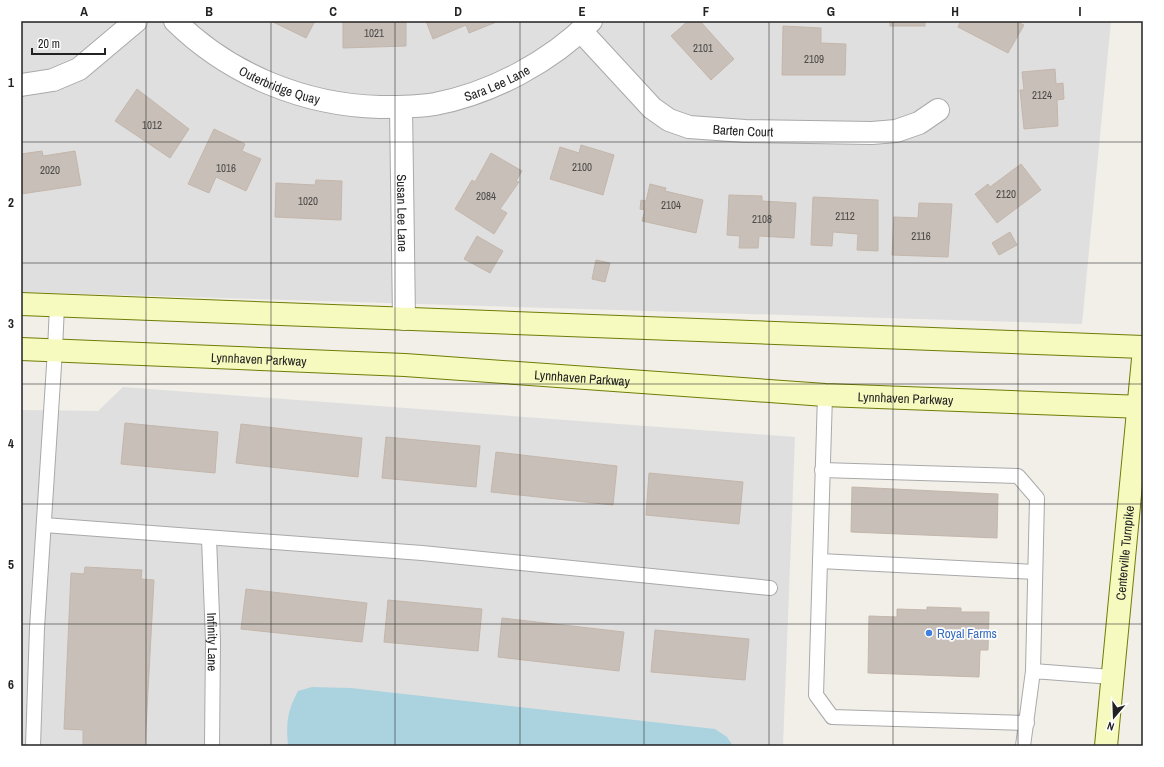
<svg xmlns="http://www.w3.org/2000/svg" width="1164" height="767" font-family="'Archivo Narrow',sans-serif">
  <rect width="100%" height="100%" fill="#f2efe9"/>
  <g fill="#e0dfdf">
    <path d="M21,21h1090l-29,303 -1061,-32z"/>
    <path d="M123,387l672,50 -12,309h-762v-336l77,1z"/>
  </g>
  <path fill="#aad3df" d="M312,687l39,1 364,41 12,8 6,9h-445c-2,-24 -1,-34 10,-55z"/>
  <g fill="#c7bfb8" stroke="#c4b6ab">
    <path d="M271,21h44l-9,17z"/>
    <path d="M343,21h63v25l-63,2z"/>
    <path d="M426,21h73l-30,12 -3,-8 -33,14z"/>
    <path d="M688,21h12l34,38 -23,21 -40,-44z"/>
    <rect x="890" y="21" width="35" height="5"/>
    <path d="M961,21h55l8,4 -16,28 -50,-26z"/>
    <path d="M783,26l38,2v15l25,1 -1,31h-63z"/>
    <path d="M1055,69l1,15 7,-1 1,16 -7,1 1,26 -34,3 -4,-39h4l-2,-18z"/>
    <path d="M137,89l52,40 -19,29 -55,-37z"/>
    <path d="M214,129l31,15 -3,7 19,8 -15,32 -30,-14 -7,16 -21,-9z"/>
    <path d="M581,145l33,10 -11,40 -53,-16 10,-32 19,6z"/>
    <path d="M42,151l1,5 32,-5 6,34 -60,9v-40z"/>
    <path d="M491,153l31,18 -6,10 3,1 -19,27 7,4 -13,21 -39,-25 17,-29 3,2z"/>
    <path d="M1021,164l20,26 -44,33 -22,-29 13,-10 2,3z"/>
    <path d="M316,180l26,1 -1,39 -66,-3 1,-34 39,2z"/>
    <path d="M650,184l16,4 -1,3 38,9 -7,33 -54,-12 3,-11 -5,-1 1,-9 5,1z"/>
    <path d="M729,195l33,1v5l34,2 -2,35 -35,-2 -1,12h-19l1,-12 -13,-1z"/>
    <path d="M813,197l65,3v51l-21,-1 1,-16 -25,-2 -1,14 -21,-1z"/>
    <path d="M919,203l33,1 -4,53 -56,-2 2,-38 24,1z"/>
    <path d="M1010,232l7,13 -18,10 -7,-12z"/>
    <path d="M477,236l26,15 -13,22 -26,-14z"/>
    <path d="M596,260l14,3 -5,19 -13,-3z"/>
    <path d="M125,423l93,9 -3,41 -94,-9z"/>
    <path d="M241,424l121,14 -4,39 -122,-14z"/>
    <path d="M386,437l94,9 -4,41 -94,-9z"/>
    <path d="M496,452l121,14 -4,39 -122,-13z"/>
    <path d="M649,473l94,9 -4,42 -93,-9z"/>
    <path d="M852,487l146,7 -1,44 -146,-6z"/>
    <path d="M85,567l57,3 -1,9 13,1 -9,166h-62v-16l-19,-1 7,-156 13,1z"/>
    <path d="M246,589l121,14 -5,39 -121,-13z"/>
    <path d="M388,600l94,9 -4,42 -94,-9z"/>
    <path d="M927,607l34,1v4h28l-1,38h-8l-1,27 -111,-4 1,-57 28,1v-8l30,1z"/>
    <path d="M502,618l122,14 -5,39 -121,-14z"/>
    <path d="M655,630l94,9 -4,41 -94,-8z"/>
  </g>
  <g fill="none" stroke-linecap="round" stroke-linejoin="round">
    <g stroke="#a9a9a9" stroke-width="16">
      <g id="lane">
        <path d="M825,395l-9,300 16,22 195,6"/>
        <path d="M822,470l196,6 19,22 -4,173"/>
        <path d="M44,525l378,28 348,35"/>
        <path id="s1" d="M209,538l4,103 -1,105"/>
        <path d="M820,561l215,11"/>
        <path d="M33,746l4,-118 18,-278 2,-44"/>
        <path d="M1023,746l10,-75 79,6"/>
      </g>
    </g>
    <g stroke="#a9a9a9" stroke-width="24">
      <g id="street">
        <path id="s2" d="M175,21c55,54 129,84 205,86 18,0 37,0 55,-3 57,-11 115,-42 156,-83"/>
        <path id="s3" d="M581,31l71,77 17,12 20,7 56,4 127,2 24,-2 23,-8 19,-13"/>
        <path d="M21,85l32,-5 26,-11 57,-48"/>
        <path id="s4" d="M401,107l3,212"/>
      </g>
    </g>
    <g stroke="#707d05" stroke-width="24">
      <g id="secondary">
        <path d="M21,304l1122,43"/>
        <path id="s5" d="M21,349l384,16 420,30 318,12"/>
        <path id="s6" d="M1106,746l37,-387"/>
      </g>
    </g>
    <use href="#lane" stroke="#fff" stroke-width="14"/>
    <use href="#street" stroke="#fff" stroke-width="22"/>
    <use href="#secondary" stroke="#f7fabf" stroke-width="22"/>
  </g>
  <path fill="none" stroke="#222" stroke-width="1" stroke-opacity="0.55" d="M146,21v725M271,21v725M395,21v725M520,21v725M644,21v725M769,21v725M893,21v725M1018,21v725M21,142h1122M21,263h1122M21,384h1122M21,504h1122M21,624h1122"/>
  <circle fill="#3f7fe0" stroke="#fff" stroke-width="1.5" cx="929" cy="633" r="4"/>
  <g text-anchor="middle" stroke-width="3.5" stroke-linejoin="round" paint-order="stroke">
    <g font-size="11" fill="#4b4948">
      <text x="374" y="37">1021</text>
      <text x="703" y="52">2101</text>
      <text x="814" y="63">2109</text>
      <text x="1042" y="99">2124</text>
      <text x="152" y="129">1012</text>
      <text x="582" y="171">2100</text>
      <text x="226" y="172">1016</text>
      <text x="50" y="174">2020</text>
      <text x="1006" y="198">2120</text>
      <text x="486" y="200">2084</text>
      <text x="308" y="205">1020</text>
      <text x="671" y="209">2104</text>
      <text x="845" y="220">2112</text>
      <text x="762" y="223">2108</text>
      <text x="921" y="240">2116</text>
    </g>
    <g font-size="13" fill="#222" stroke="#fff">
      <text dy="5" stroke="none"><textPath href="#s2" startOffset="348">Sara Lee Lane</textPath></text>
      <text dy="5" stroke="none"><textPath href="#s2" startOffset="124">Outerbridge Quay</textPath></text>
      <text dy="5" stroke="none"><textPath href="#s3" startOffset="201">Barten Court</textPath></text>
      <text dy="5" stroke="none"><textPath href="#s4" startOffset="106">Susan Lee Lane</textPath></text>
      <text dy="5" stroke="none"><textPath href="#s5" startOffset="238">Lynnhaven Parkway</textPath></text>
      <text dy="5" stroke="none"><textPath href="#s5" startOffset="562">Lynnhaven Parkway</textPath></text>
      <text dy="5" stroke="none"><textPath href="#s5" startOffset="886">Lynnhaven Parkway</textPath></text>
      <text dy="5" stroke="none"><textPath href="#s6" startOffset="194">Centerville Turnpike</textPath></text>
      <text dy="5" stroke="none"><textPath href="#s1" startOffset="104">Infinity Lane</textPath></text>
    </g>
    <g font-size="13" fill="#366cbe" stroke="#fff" text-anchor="start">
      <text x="937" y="638">Royal Farms</text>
    </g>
  </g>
  <rect width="1164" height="767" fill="none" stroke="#ffffff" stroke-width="44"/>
  <g transform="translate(1114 717) rotate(199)" stroke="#ffffff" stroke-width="3" paint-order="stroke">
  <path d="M0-3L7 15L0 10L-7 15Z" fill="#222222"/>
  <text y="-6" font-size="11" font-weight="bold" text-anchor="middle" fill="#222222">N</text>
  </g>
  <path d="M32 48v6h73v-6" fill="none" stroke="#222222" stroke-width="2"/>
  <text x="38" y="48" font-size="12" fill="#222222" stroke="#ffffff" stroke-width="3" paint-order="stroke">20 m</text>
  <rect x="22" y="22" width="1120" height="723" fill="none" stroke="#222" stroke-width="1.5"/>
  <g font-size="13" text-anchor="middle" font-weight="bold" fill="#222">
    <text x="84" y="16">A</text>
    <text x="209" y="16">B</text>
    <text x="333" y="16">C</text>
    <text x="458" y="16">D</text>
    <text x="582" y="16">E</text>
    <text x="706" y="16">F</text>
    <text x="831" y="16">G</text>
    <text x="955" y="16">H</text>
    <text x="1080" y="16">I</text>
    <text x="11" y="87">1</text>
    <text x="11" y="207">2</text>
    <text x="11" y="328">3</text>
    <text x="11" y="448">4</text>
    <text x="11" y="569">5</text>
    <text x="11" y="689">6</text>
  </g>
</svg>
